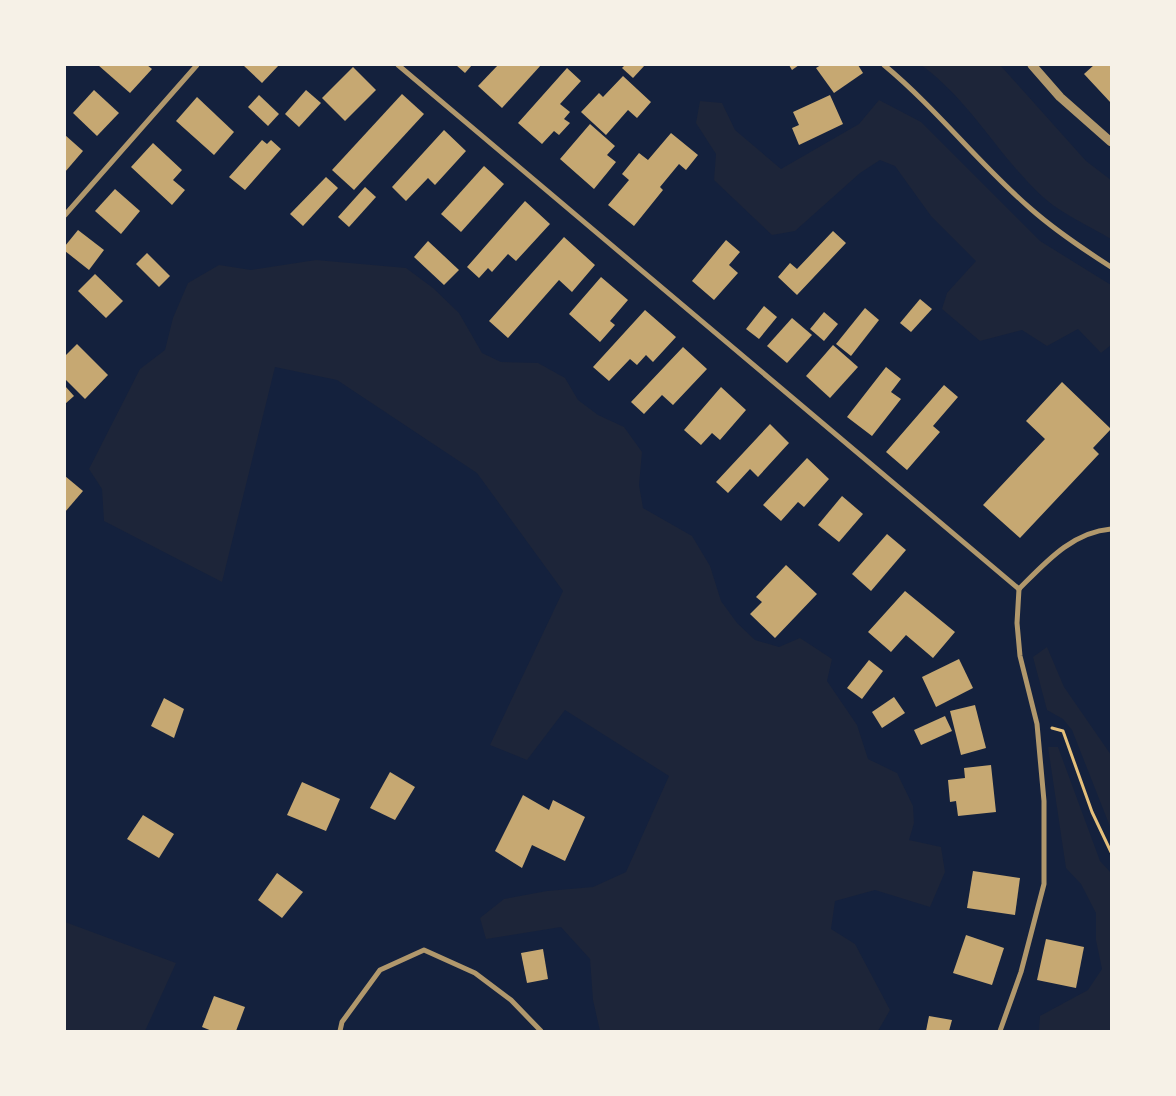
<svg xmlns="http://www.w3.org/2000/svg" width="1176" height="1096" font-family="'PT Serif',serif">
  <rect width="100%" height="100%" fill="#14213d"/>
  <g fill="#1d2539">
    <path d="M921,65h79l86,96 25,19v59c-20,-12 -52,-27 -68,-42 -45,-41 -72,-96 -122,-132z"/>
    <path d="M879,100l42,22 119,119 71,44v60l-10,8 -23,-24 -31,17 -25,-16 -42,11 -38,-32 5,-16 29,-32 -45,-45 -36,-50 -15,-6 -20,13 -65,58 -23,4 -58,-55 2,-26 -20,-31 4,-22 22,2 13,27 46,39 78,-45z"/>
    <path d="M316,260l90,8 27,20 26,25 23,40 19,9 37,1 27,15 13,22 20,15 26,12 18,25 -3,33 4,23 49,28 18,30 11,35 16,22 18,17 24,7 21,-9 32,21 -5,22 30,44 11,34 29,14 16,33 1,17 -5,17 32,7 4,25 -15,35 -55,-17 -40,11 -4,28 24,15 35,66 -12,21h-278l-7,-31 -3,-41 -29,-32 -75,12 -6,-21 24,-19 43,-8 46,-4 33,-15 43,-96 -104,-66 -38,50 -37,-15 73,-154 -86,-118 -140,-93 -62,-13 -53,215 -118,-61 -2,-32 -13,-20 51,-100 25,-19 8,-32 15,-35 31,-18 32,5z"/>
    <path d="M1047,647l17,40 47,68v74l-39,-99 -9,-11 -16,-9 -14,-53z"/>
    <path d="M1048,747h10l42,114 11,12v158h-72l1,-15 48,-26 14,-21 -6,-29v-27l-15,-29 -15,-16z"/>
    <path d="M65,922l111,41 -31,68h-80z"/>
  </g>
  <g fill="#c6a872">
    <path d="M98,65h49l5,4 -22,24z"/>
    <path d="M243,65h36l-17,18z"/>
    <path d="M456,65h16l-7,8z"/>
    <path d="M498,65h43l-39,43 -24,-22z"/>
    <path d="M625,65h20l-12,13 -11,-10z"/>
    <path d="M789,65h10l-7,5z"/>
    <path d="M821,65h37l5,8 -29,20 -18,-25z"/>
    <path d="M1094,65h17v38l-27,-29z"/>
    <path d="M353,67l23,23 -31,31 -23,-23z"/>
    <path d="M567,68l14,13 -21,23 10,8 -6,7 6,4 -11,12 -5,-4 -12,13 -24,-21z"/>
    <path d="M623,76l28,26 -14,16 -9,-8 -22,25 -25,-23 18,-19 4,4z"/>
    <path d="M94,90l25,23 -22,23 -24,-23z"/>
    <path d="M306,90l15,13 -22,24 -14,-13z"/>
    <path d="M402,94l22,20 -70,76 -22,-20z"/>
    <path d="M259,95l20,19 -11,12 -20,-19z"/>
    <path d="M830,95l13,29 -44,21 -7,-17 7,-3 -6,-13z"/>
    <path d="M197,97l37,35 -20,23 -38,-34z"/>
    <path d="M590,124l25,22 -8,9 9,7 -22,27 -34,-30z"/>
    <path d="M444,130l22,21 -31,34 -7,-7 -22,23 -14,-14z"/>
    <path d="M671,133l27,22 -12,15 -7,-6 -19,23 3,3 -29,36 -26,-21 21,-25 -7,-6 17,-21 9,7z"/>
    <path d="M65,135l18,16 -18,21z"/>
    <path d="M262,140l5,4 4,-4 10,9 -36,41 -16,-13z"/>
    <path d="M153,143l29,27 -9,10 12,10 -13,15 -41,-38z"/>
    <path d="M484,166l20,18 -43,48 -20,-18z"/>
    <path d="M326,177l12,11 -35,38 -13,-12z"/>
    <path d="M365,187l11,10 -27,30 -11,-10z"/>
    <path d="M115,189l25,22 -19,23 -26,-23z"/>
    <path d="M525,201l25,23 -34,37 -8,-7 -16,18 -4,-4 -9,10 -12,-11z"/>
    <path d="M78,230l26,20 -15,20 -24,-19v-5z"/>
    <path d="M833,231l13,12 -49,52 -19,-18 12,-14 7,6z"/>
    <path d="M564,237l31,28 -23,27 -13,-12 -51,58 -19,-17z"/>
    <path d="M726,240l14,12 -11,13 9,8 -24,27 -22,-19z"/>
    <path d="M428,241l31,29 -15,15 -30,-28z"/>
    <path d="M147,253l23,23 -11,11 -23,-23z"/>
    <path d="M95,274l28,27 -17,17 -28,-27z"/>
    <path d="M601,277l27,23 -18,21 5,4 -15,17 -31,-28z"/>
    <path d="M920,299l12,10 -21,23 -11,-9z"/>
    <path d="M764,306l13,11 -18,22 -13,-10z"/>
    <path d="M865,308l14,12 -28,36 -15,-12z"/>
    <path d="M645,310l31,27 -23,25 -7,-7 -9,10 -7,-6 -21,22 -16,-14z"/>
    <path d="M824,312l14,12 -14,17 -14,-12z"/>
    <path d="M792,318l20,17 -25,28 -20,-17z"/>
    <path d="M77,344l31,31 -23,24 -20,-20v-23z"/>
    <path d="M833,345l25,22 -28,31 -24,-22z"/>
    <path d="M683,347l24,22 -34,36 -11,-10 -18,19 -13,-12z"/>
    <path d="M886,367l15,12 -10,13 10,7 -29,37 -25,-19z"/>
    <path d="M1062,382l49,47 -18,19 6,6 -79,84 -37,-33 62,-66 -19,-18z"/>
    <path d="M944,385l14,12 -25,29 7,6 -33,38 -21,-18z"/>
    <path d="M65,386l9,10 -9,8z"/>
    <path d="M721,387l25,23 -26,30 -8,-7 -11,12 -17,-15z"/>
    <path d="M770,424l19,19 -31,34 -8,-8 -22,24 -12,-11z"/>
    <path d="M807,458l22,21 -25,28 -6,-5 -17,19 -18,-16z"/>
    <path d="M65,476l18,15 -18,21z"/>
    <path d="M842,496l21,18 -24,28 -21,-17z"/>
    <path d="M887,534l19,16 -35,41 -19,-17z"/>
    <path d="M786,565l31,29 -42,44 -25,-24 12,-12 -6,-5z"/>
    <path d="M905,591l50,41 -22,26 -27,-23 -15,17 -23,-20z"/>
    <path d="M959,659l14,29 -37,19 -14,-30z"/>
    <path d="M869,660l14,11 -21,28 -15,-11z"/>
    <path d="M894,697l11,16 -23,15 -10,-16z"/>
    <path d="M164,698l20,11 -10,29 -23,-12z"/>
    <path d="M975,705l11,43 -25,7 -11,-44z"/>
    <path d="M945,716l7,15 -31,14 -7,-15z"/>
    <path d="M991,765l5,47 -38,4 -2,-15 -6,1 -2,-22 17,-2 -1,-10z"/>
    <path d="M390,772l25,15 -20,33 -25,-12z"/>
    <path d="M302,782l38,17 -14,32 -39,-16z"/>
    <path d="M523,795l26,15 4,-10 32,17 -20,44 -33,-16 -10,23 -27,-17z"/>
    <path d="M143,815l31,19 -15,24 -32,-19z"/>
    <path d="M973,871l47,7 -5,37 -48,-7z"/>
    <path d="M277,873l26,19 -21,26 -24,-18z"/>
    <path d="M966,935l38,13 -12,37 -39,-12z"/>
    <path d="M1046,939l38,8 -8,41 -39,-8z"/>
    <path d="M543,949l5,30 -21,4 -6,-30z"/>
    <path d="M214,996l31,11 -9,24h-24l-10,-4z"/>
    <path d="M929,1016l23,4 -3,11h-23z"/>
  </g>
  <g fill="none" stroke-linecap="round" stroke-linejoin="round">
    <path stroke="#e5c07b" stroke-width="3" d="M1052,728l11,3 29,81 19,40"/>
    <g stroke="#b1986c" stroke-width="5">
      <path d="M398,65l621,524"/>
      <path d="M884,65c53,44 95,99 147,144 25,22 52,40 80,58"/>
      <path d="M65,215l132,-150"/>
      <path d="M1019,589c26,-26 53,-57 92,-60"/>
      <path d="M340,1031l2,-9 38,-52 44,-20 51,23 36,27 30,31"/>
      <path d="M1000,1031l21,-59 23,-88v-83l-7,-77 -17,-68 -3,-33 2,-34"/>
    </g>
    <path stroke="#b1986c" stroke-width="9" d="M1032,65l28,32 51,45"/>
  </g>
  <rect width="1176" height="1096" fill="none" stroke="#f6f1e7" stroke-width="132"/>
</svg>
